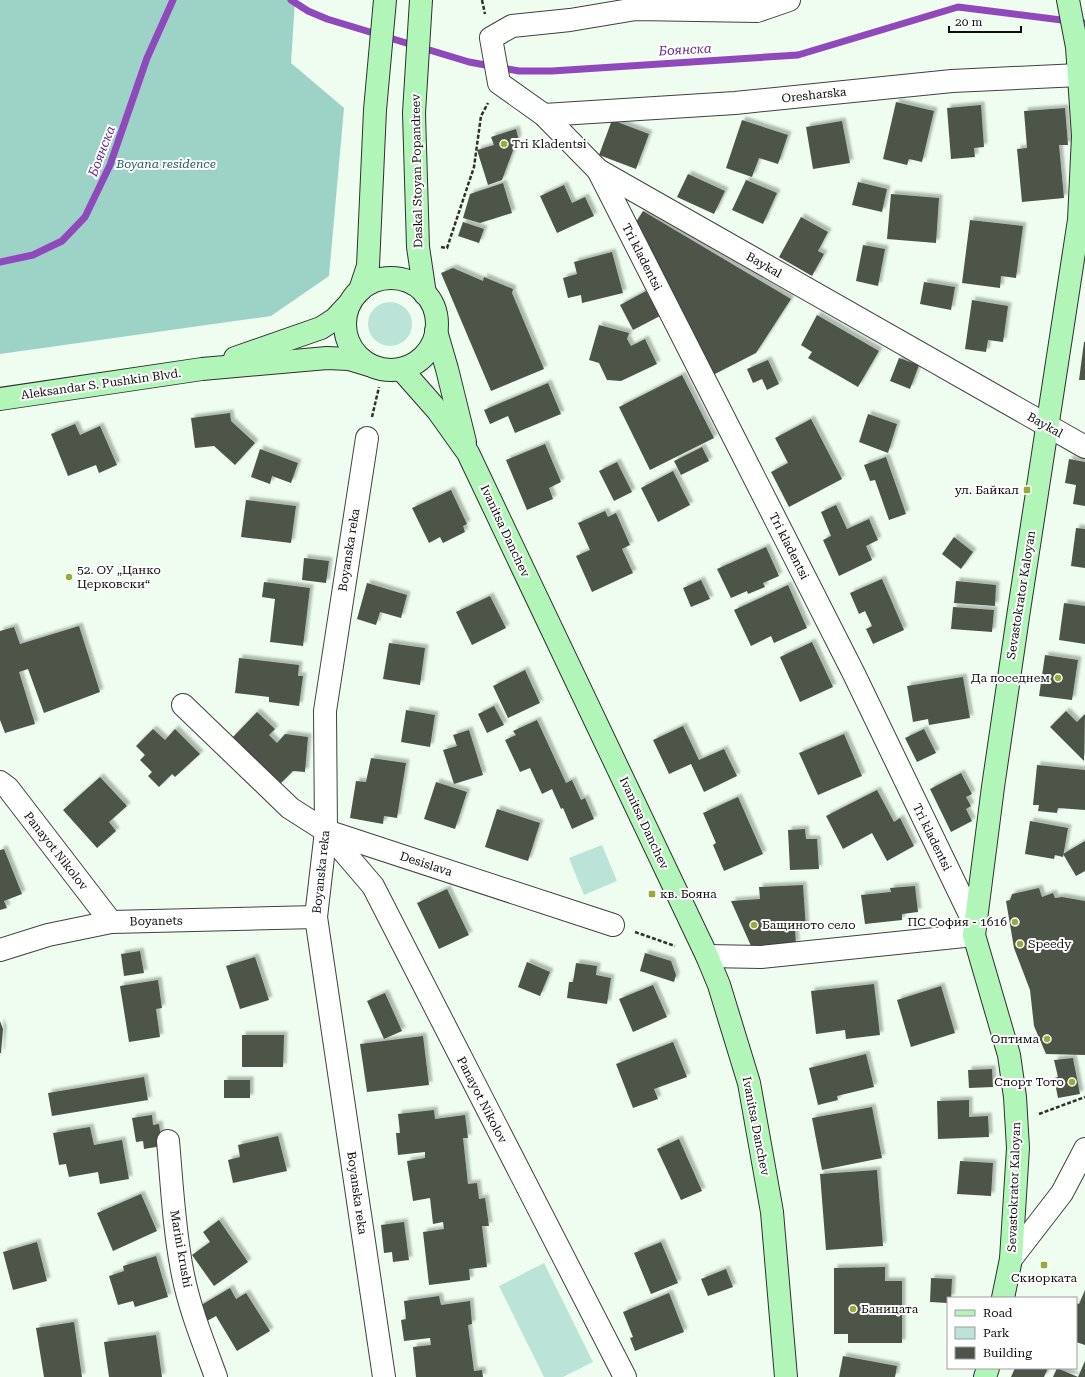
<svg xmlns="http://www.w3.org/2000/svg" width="1085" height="1377" font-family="'Roboto Serif',serif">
  <defs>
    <filter id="shadow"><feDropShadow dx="3.5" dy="-3.5" stdDeviation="1" flood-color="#0004"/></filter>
  </defs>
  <rect width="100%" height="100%" fill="#eefdef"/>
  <g fill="#bce3d7">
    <circle cx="390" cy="324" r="22"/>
    <path d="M602,845l15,36 -33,14 -15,-37z"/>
    <path d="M544,1263l49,99 -30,15h-19l-45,-91z"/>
  </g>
  <path fill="#9dd2c6" d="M0,0h295l-4,63 53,45 -15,168 -58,40 -271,38z"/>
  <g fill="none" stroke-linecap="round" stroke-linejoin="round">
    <g stroke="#9049bc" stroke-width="7">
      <path d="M291,0l17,11 19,8 142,43 50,9h33l246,-16 160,-48 127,16"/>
      <path d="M0,262l33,-7 29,-14 23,-24 25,-52 37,-107 26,-58"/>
    </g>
  </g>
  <g fill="#4e544a" filter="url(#shadow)">
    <path d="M896,102l38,9 -12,51 -13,-3 -2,6 -24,-6z"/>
    <path d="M981,105l3,42 -10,1 1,9 -24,2 -4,-51z"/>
    <path d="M1065,108l3,37h-9l5,53 -42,4 -5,-53 10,-1 -3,-37z"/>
    <path d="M612,120l37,14 -13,35 -37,-14z"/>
    <path d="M742,120l46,15 -10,29 -19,-6 -7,19 -26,-9z"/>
    <path d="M842,121l8,42 -37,6 -7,-42z"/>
    <path d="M516,129l2,8 -16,43 -14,5 -11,-35 17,-5 -3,-8z"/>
    <path d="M688,174l37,17 -11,23 -37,-17z"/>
    <path d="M746,180l31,13 -14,31 -31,-14z"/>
    <path d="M858,182l29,7 -5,23 -30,-7z"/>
    <path d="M503,183l9,30 -32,10 -17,-5 7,-24z"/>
    <path d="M564,185l8,18 13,-6 9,19 -37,17 -17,-37z"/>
    <path d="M891,194l48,4 -3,45 -49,-4z"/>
    <path d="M643,211l148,88 -35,54 -45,23 -80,-146z"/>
    <path d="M801,217l27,15 -10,19 6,3 -12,22 -33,-19z"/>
    <path d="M970,220l53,6 -7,52 -15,-2 -1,12 -38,-5z"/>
    <path d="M463,222l21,7 -5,14 -21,-7z"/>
    <path d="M863,245l22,4 -7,37 -22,-5z"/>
    <path d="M612,252l11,41 -41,10 -1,-8 -13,3 -5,-20 14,-4 -3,-12z"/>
    <path d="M453,268l30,13 1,-4 29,12 -1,4 32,76 -53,22 -50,-118z"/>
    <path d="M924,282l31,5 -4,23 -31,-6z"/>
    <path d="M646,291l14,25 -27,14 -13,-25z"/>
    <path d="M972,300l36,6 -5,36 -15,-2 -2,12 -21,-3z"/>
    <path d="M817,315l62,36 -21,36 -50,-29 4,-6 -11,-7z"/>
    <path d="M599,325l30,8 -2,6 4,7 14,-7 12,25 -36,17 -14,-1 -8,-17 -10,-3z"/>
    <path d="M1084,342h1v38h-6z"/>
    <path d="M899,358l20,7 -9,24 -20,-8z"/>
    <path d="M768,360l11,24 -12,6 -5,-11 -9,4 -6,-14z"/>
    <path d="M682,375l32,63 -64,32 -31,-63z"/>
    <path d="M548,383l13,31 -46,19 -7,-17 -18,8 -6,-14z"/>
    <path d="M230,413l1,8 24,22 -20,22 -21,-19 -19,2 -4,-30z"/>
    <path d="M868,414l29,10 -9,29 -29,-11z"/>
    <path d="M811,419l31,60 -53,28 -18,-35 17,-9 -13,-25z"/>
    <path d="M75,424l5,11 20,-9 17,39 -18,8 -3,-8 -28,11 -17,-42z"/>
    <path d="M545,444l16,38 -12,6 4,11 -26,11 -21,-50z"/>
    <path d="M702,447l7,14 -28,14 -7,-14z"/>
    <path d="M260,449l38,14 -7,20 -19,-7 -2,8 -19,-7z"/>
    <path d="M886,457l20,57 -17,6 -14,-40 -5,1 -6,-16z"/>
    <path d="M1069,459l16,3v44l-12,-2 3,-19 -11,-2z"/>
    <path d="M617,462l15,30 -18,9 -15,-30z"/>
    <path d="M673,471l17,34 -32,17 -17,-34z"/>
    <path d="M451,490l16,34 -4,2 2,6 -22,11 -3,-6 -11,6 -17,-35z"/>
    <path d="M246,500l50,6 -5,37 -50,-6z"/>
    <path d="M836,505l11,24 22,-10 9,21 -12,6 6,14 -33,16 -16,-36 8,-4 -10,-24z"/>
    <path d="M605,511l3,6 8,-4 14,32 -8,4 11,24 -41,19 -16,-36 14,-6 -12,-27z"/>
    <path d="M1076,528l9,1v39l-14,-2z"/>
    <path d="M954,537l19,15 -12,17 -19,-15z"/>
    <path d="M766,547l13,29 -16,7 2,4 -17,7 -1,-3 -16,7 -14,-29z"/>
    <path d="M304,558l25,3 -3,22 -24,-3z"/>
    <path d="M882,579l22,51 -31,14 -7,-15 6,-3 -7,-15 -6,3 -9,-21z"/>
    <path d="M701,580l9,19 -19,8 -8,-19z"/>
    <path d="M956,581l40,4 -1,21 -41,-3z"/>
    <path d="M264,582l46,6 -7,58 -33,-4 5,-43 -13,-2z"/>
    <path d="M367,583l40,12 -6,23 -21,-6 -4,13 -19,-6z"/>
    <path d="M788,585l19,43 -33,15 -3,-7 -20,10 -17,-36z"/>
    <path d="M490,596l16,32 -34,17 -16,-33z"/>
    <path d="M1064,603l21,3v38l-26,-4z"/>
    <path d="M953,607l41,3 -2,22 -41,-3z"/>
    <path d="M79,626l21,66 -56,21 -16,-44 -9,3 16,52 -30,9 -5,-13v-89l14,-4 6,17z"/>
    <path d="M812,642l21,45 -33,15 -20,-45z"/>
    <path d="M389,643l36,5 -5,37 -37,-6z"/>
    <path d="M1045,655l33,5 -6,40 -33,-4z"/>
    <path d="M239,658l60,7 -1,11h5l-4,30 -30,-4v-5l-34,-4z"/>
    <path d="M525,670l15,33 -32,15 -15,-32z"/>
    <path d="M963,677l7,41 -41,7 -1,-6 -15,3 -6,-36z"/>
    <path d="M494,706l10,19 -17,8 -9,-19z"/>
    <path d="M406,710l29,5 -5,32 -29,-5z"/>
    <path d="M1066,711l11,11 8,-8 -1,47 -34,-34z"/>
    <path d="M257,712l18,17 -6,6 8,8 8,-9 23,3 -3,35 -12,-1 -13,13 -48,-46z"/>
    <path d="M537,720l29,63 6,-3 9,20 4,-2 9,21 -22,10 -9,-21 -2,1 -9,-20 -10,5 -12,-26 -10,4 -15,-32 11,-5 -3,-4z"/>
    <path d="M683,726l16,34 25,-11 13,27 -33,16 -13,-28 -22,10 -16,-34z"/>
    <path d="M153,729l12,11 10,-11 25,25 -25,23 -3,-3 -13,13 -11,-11 4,-4 -12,-12 5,-5 -9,-9z"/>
    <path d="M924,729l12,24 -19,9 -12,-24z"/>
    <path d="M469,730l14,45 -29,9 -11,-34 14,-4 -4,-11z"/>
    <path d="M844,734l18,42 -44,19 -19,-42z"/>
    <path d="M371,758l35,5 -9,55 -13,-2 -1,8 -33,-6 6,-37 10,1z"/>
    <path d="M1037,765l48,5v40l-27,-2 -1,5 -19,-2 1,-6h-6z"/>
    <path d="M961,773l11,21 -6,3 5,9 -5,3 6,12 -21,11 -21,-43z"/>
    <path d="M100,777l27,29 -18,16 7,9 -19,17 -34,-38z"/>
    <path d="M436,782l31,10 -12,37 -31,-10z"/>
    <path d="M877,790l17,32 6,-4 14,28 -27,15 -15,-28 -29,16 -17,-33z"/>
    <path d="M738,797l25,57 -39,17 -11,-26 3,-2 -13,-30z"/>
    <path d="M497,809l43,14 -12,38 -43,-14z"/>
    <path d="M1030,821l38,7 -5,29 -8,-2 -1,4 -29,-5z"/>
    <path d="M805,829l1,10h11l2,30 -29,1 -2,-40z"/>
    <path d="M1085,841v30l-9,5 -13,-22z"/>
    <path d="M4,849l18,45 -18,7 3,7 -7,2v-60z"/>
    <path d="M803,885l3,44 -11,1 1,14 -45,2 -20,-45 29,-2 -1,-12z"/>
    <path d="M915,886l3,26 -16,2v6l-37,4 -4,-29 30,-3 -1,-4z"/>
    <path d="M1039,888l3,9 11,-4 2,5 7,-1 23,4v154l-39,-1 -12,-28 -4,-36 -16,-42 -8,-47 4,-1 2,-6z"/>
    <path d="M447,889l22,46 -30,14 -22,-46z"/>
    <path d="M140,951l4,22 -20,3 -3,-22z"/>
    <path d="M645,953l26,8 5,14 -2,7 -34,-11z"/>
    <path d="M255,957l14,43 -29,9 -14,-43z"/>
    <path d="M527,962l23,10 -10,24 -22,-9z"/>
    <path d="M576,963l21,3 -1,9 15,3 -4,26 -40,-6 2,-16h4z"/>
    <path d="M158,980l4,28 -6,1 4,28 -31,5 -9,-56z"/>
    <path d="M874,984l6,51 -34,4 -1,-9 -29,4 -5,-43z"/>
    <path d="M653,985l14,32 -34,15 -14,-33z"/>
    <path d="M941,986l14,47 -44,14 -14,-47z"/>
    <path d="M385,993l17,38 -18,8 -17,-38z"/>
    <path d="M0,1021l3,8 -2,24h-1z"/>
    <path d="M242,1035h42l-1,32h-41z"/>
    <path d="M423,1036l6,49 -62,7 -7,-48z"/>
    <path d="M673,1042l14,35 -33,12 4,10 -25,9 -17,-44z"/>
    <path d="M866,1054l8,33 -37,9 1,4 -20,5 -9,-37z"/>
    <path d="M1073,1058l7,36 -22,4 -4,-20 4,-1 -4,-17z"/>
    <path d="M992,1069l1,18 -24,1 -1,-18z"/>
    <path d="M144,1077l4,23 -96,16 -4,-23z"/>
    <rect x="224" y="1080" width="26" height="18"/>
    <path d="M969,1100v17l19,-1 1,21 -51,2 -1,-38z"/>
    <path d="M872,1107l10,51 -60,12 -10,-52z"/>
    <path d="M434,1110l1,9 30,-4 3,23h-5l5,46 9,-1 2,16 6,-1 4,28h-7l5,41 -18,2 1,11 -41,5 -6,-53 21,-3 -1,-7 -10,2 -3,-26 -17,3 -6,-40 18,-3v-6l-27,3 -2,-22h4l-2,-19z"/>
    <path d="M152,1115l1,10 6,-1 3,22 -18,3 -1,-8 -7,1 -4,-24z"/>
    <path d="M90,1127l4,18 28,-5 7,39 -29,5 -2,-12 -29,5 -3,-13 -7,1 -6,-32z"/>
    <path d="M278,1136l9,35 -54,12 -5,-23 12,-3 -2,-12z"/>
    <path d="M679,1139l23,52 -21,9 -24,-51z"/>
    <path d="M960,1161l33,2 -2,33 -34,-2z"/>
    <path d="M877,1170l6,76 -57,4 -6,-76z"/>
    <path d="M141,1194l16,37 -44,20 -16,-38z"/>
    <path d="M219,1220l29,42 -34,24 -22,-31 18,-13 -7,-10z"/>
    <path d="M404,1222l5,38 -16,2 -1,-10 -8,1 -3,-28z"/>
    <path d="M37,1242l10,39 -34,9 -10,-38z"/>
    <path d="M661,1242l17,41 -27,11 -17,-41z"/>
    <path d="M156,1256l12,41 -33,10 -2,-6 -15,4 -9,-29 15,-5 -1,-5z"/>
    <path d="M885,1267v14h17v62h-54v-9h-14v-66z"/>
    <path d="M726,1269l7,18 -25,9 -7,-17z"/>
    <path d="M931,1278l21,1 -1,19h-3v5l-18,-1z"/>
    <path d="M230,1288l6,11 10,-6 24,38 -33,20 -21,-35 -9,5 -9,-14z"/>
    <path d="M1085,1290v55l-9,-3v-39l3,1z"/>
    <path d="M669,1293l15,39 -49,19 -5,-13 3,-1 -10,-25z"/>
    <path d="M439,1296l2,9 29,-4 2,23 -4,1 6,46 8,-1 1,7h-67l-3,-30 18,-2 -1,-7 -26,3 -3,-21 5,-1 -2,-18z"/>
    <path d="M74,1322l8,55h-38l-8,-49z"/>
    <path d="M156,1335l6,42h-53l-5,-35z"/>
    <path d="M843,1356l54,10 -2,11h-56z"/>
    <path d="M1085,1361v16h-7z"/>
    <path d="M1015,1368h33l-4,9h-33z"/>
    <path d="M1057,1368l21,9h-25z"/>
  </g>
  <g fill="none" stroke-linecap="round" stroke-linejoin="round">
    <g stroke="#404040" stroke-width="24">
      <g id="street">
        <path d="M789,0l-32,11 -121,-2 -66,11 -58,6 -21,12 8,45 45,32 54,55 487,277"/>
        <path d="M544,115l191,-12 217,-22 127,-6 6,1"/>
        <path d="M598,170l256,504 121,251"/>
        <path d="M367,438l-42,273 1,120 -10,86 68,460"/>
        <path d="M183,705l107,103 36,23 287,94"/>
        <path d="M0,782l8,6 103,134"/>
        <path d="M326,831l47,55 252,491"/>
        <path d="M0,950l48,-15 63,-13 205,-5"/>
        <path d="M707,956l54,1 213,-22"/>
        <path d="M168,1141c4,44 6,90 15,134 7,35 21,69 33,102"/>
        <path d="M1011,1259l51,-66 23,-44"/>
      </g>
    </g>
    <g stroke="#2f2f2f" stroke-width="24">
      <g id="secondary">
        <path d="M421,0l-7,113 4,134 7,47"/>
        <circle cx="391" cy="324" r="46"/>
        <path d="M360,290l8,-24 7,-156 10,-110"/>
        <path d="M436,331l11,38 18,73"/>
        <path d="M235,358l86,-30 14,-9 14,-15"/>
        <path d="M401,369l37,42 30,42 239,503 12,29 30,98 23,129 14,165"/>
        <path d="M0,399l202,-30 125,-11 22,1 20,6"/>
        <path d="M1003,1298l8,-39 7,-111 -3,-51 -6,-42 -35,-120 19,-148 26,-177 60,-390 4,-84 -6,-89 -9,-47"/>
        <path d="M985,1377l3,-9"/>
      </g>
    </g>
    <g stroke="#2f2f2f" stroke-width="2.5" stroke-dasharray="4 2" stroke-linecap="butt">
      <path d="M482,0l3,14"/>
      <path d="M441,247l6,1 27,-81 7,-51 7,-13"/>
      <path d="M372,417l7,-30"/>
      <path d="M635,932l40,14"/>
      <path d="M1039,1114l46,-17"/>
    </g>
    <use href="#street" stroke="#fff" stroke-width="22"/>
    <use href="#secondary" stroke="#b1f5b8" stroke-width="22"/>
  </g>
  <g fill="#98ab36" stroke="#fff" stroke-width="1.5">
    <circle cx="504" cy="144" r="4"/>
    <rect x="1023" y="486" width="8" height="8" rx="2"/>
    <circle cx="69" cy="577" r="4"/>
    <circle cx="1058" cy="678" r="4"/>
    <rect x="648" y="890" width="8" height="8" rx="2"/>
    <circle cx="1015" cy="922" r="4"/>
    <circle cx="754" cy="925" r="4"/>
    <circle cx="1020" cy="944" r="4"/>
    <circle cx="1047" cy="1039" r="4"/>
    <circle cx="1072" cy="1082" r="4"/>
    <rect x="1040" y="1261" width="8" height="8" rx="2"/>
    <circle cx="853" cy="1309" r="4"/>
  </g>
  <g text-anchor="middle" stroke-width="4" stroke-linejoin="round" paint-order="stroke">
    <g font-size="12" fill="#0d0d0d" stroke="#fff">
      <text transform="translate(814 95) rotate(-6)" y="4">Oresharska</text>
      <text transform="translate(417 171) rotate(-91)" y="4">Daskal Stoyan Popandreev</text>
      <text transform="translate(642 257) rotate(63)" y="4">Tri kladentsi</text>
      <text transform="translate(764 265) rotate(30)" y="4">Baykal</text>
      <text transform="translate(101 384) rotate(-8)" y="4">Aleksandar S. Pushkin Blvd.</text>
      <text transform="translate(1045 425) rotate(29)" y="4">Baykal</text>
      <text transform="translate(505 531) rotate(65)" y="4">Ivanitsa Danchev</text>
      <text transform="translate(789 546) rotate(63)" y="4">Tri kladentsi</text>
      <text transform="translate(349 550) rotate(-81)" y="4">Boyanska reka</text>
      <text transform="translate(1021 595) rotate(-81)" y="4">Sevastokrator Kaloyan</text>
      <text transform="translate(644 823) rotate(65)" y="4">Ivanitsa Danchev</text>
      <text transform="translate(932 837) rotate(64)" y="4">Tri kladentsi</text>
      <text transform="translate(56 851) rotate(52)" y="4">Panayot Nikolov</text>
      <text transform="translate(426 864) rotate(18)" y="4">Desislava</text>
      <text transform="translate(321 872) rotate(-84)" y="4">Boyanska reka</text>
      <text transform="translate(156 921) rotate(-1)" y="4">Boyanets</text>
      <text transform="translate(482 1100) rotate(63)" y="4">Panayot Nikolov</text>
      <text transform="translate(756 1126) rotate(79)" y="4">Ivanitsa Danchev</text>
      <text transform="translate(1014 1187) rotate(-88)" y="4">Sevastokrator Kaloyan</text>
      <text transform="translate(357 1193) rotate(82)" y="4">Boyanska reka</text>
      <text transform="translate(181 1249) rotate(80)" y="4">Marini krushi</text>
    </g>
    <g font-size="12" fill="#0d0d0d" stroke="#fff" text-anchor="start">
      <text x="512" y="148">Tri Kladentsi</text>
      <text x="1019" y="494" text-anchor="end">ул. Байкал</text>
      <text x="77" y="574">52. ОУ „Цанко<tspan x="77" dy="14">Церковски“</tspan></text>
      <text x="1050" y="682" text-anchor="end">Да поседнем</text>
      <text x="660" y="898">кв. Бояна</text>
      <text x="1007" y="926" text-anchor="end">ПС София - 1616</text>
      <text x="762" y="929">Бащиното село</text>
      <text x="1028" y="948">Speedy</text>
      <text x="1039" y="1043" text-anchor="end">Оптима</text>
      <text x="1064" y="1086" text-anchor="end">Спорт Тото</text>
      <text x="1044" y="1282" text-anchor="middle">Скиорката</text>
      <text x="861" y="1313">Баницата</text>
    </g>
    <g font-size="12" font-style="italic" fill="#255c5c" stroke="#fff">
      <text x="166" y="168">Boyana residence</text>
    </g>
    <g font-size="13" font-style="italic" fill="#6a258f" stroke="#fff">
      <text transform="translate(685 49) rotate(-3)" y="5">Боянска</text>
      <text transform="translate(101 151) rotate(-69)" y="5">Боянска</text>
    </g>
  </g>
  <rect x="947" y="1297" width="130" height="72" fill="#ffffff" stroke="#9e9e9e"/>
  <rect x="955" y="1310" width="20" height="6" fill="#b1f5b8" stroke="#9e9e9e"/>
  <text x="983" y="1317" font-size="12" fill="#0d0d0d">Road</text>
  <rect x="955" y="1327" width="20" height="12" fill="#bce3d7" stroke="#9e9e9e"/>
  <text x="983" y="1337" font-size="12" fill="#0d0d0d">Park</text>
  <rect x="955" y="1347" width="20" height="12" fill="#4e544a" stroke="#9e9e9e"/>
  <text x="983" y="1357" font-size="12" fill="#0d0d0d">Building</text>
  <path d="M949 26v6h72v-6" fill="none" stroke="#0d0d0d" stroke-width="2"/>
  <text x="955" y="26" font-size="12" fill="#0d0d0d" stroke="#ffffff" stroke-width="3" paint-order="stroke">20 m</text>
</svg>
